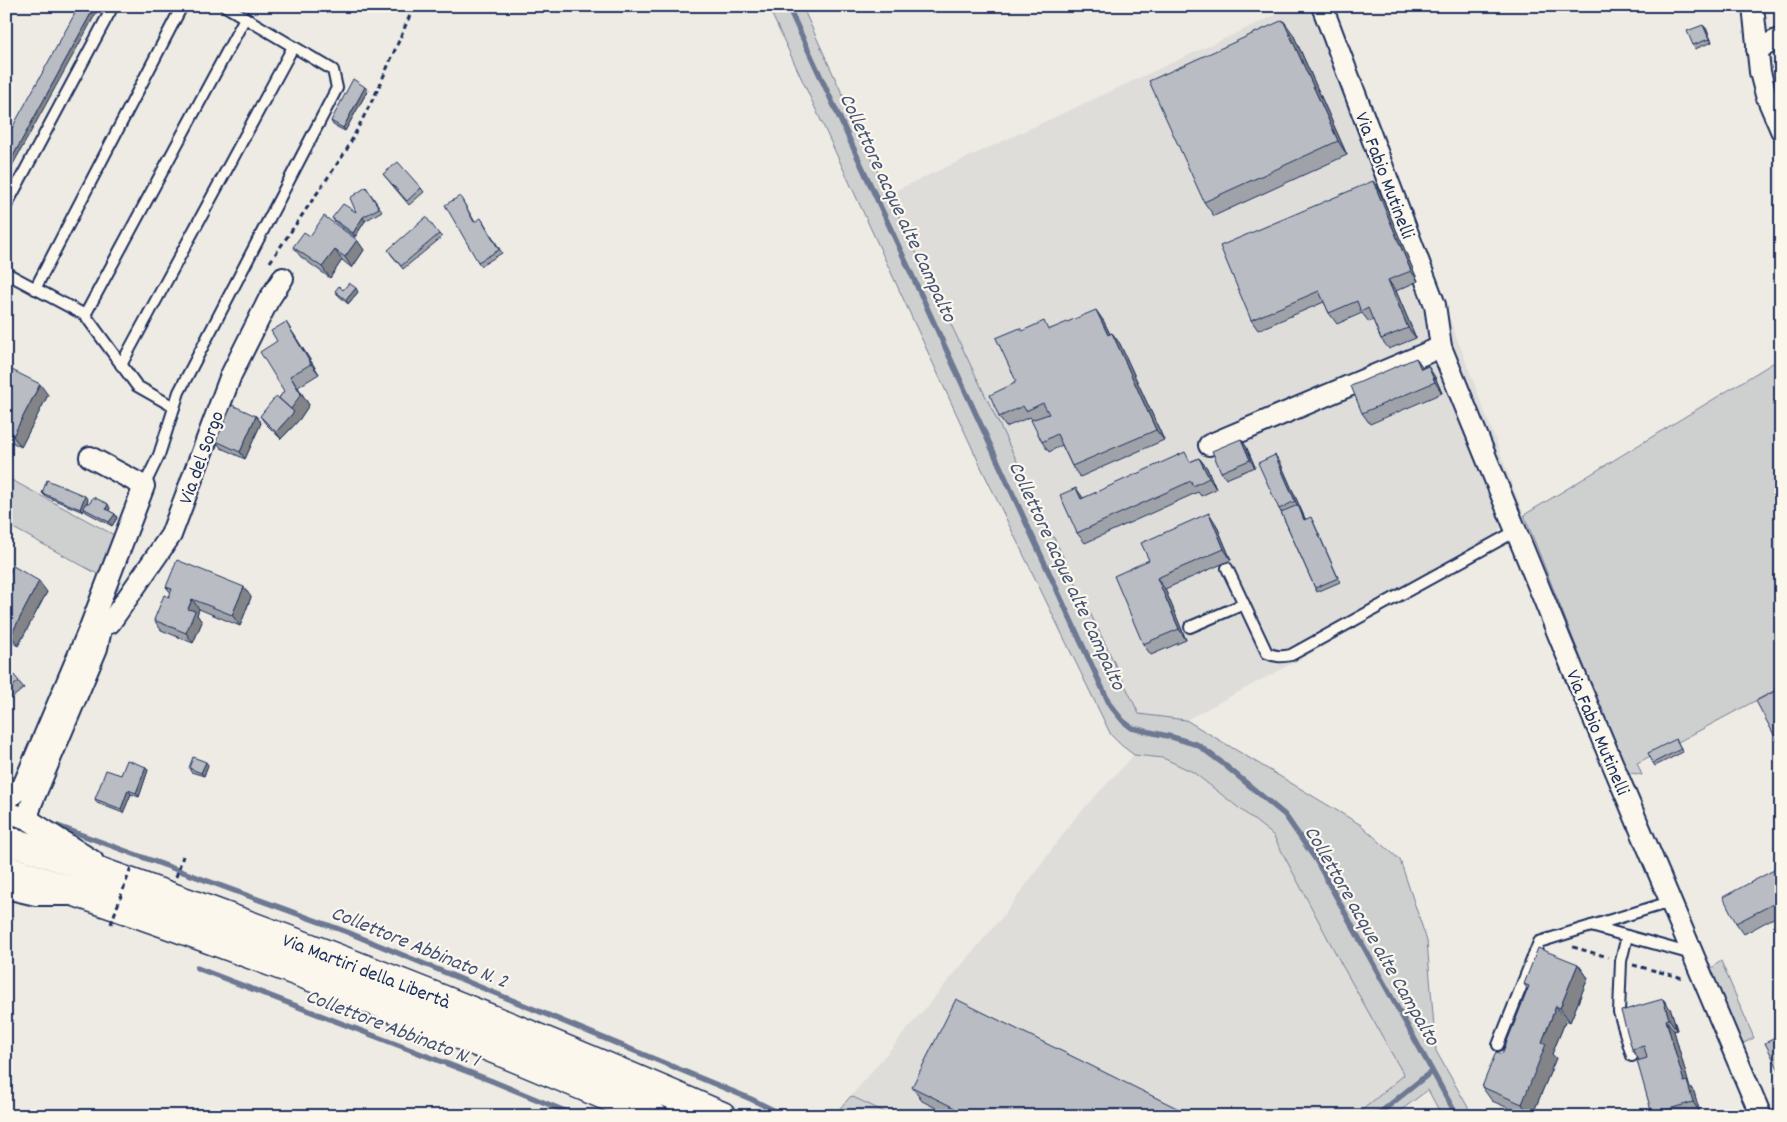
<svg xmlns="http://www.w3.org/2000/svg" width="1787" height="1122" font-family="Dekko,sans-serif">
  <rect width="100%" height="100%" fill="#eeebe4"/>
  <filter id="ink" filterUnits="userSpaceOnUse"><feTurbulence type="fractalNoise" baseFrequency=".02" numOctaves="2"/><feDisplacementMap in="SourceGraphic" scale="10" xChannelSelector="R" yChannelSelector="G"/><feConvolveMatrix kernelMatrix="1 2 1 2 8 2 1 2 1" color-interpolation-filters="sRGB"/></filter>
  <g filter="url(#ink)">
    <g fill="#deddda">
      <path d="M1295,6h36l193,509 -26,15 6,14 -196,111 -122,65 -47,-5 -251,-521z"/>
      <path d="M1134,755l29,3 30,14 80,63 70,132 62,108 -50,41h-462l-42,-20 152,-180 72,-98z"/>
    </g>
    <g fill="#cecfcf" stroke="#747f96">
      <path d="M768,6h34l86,188 251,520 47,6 175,105 39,35 27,81 9,110 37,65h-31l-14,-26 -35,26h-38l49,-41 -61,-108 -70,-132 -80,-63 -30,-14 -29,-3 -13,-10 -10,-10 -131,-270z"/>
      <path d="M1781,358v329l-103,55 -41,21 5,12 -16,-3 -102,-257z"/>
      <path d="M6,477l112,60 -15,40 -97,-53z"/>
      <path d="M1721,961l33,77 -12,6 20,44 -5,-2 -47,-117z"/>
      <path d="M851,1096l42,20h-60z"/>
    </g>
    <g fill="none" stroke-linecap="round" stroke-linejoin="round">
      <g stroke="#6d7892" stroke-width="5.5">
        <path d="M788,6l322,699 13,16 9,7 40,9 26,8 23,17 64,53 31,45 141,256"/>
        <path d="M52,824l295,108 404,167 34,17"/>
        <path d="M197,968l295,113 85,35"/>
        <path d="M1376,1116l56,-45"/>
      </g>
      <g stroke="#1b2f5e" stroke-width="14">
        <g id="lane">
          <path d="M6,206l107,-200"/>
          <path d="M6,273l79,42 52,71 37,21"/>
          <path d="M35,289l147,-283"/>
          <path d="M85,315l160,-297"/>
          <path d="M121,365l172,-318"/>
          <path d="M144,486l15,-31 20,-63 158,-304 -4,-18 -108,-64"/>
          <path d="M1227,568l40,85c9,4 15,4 24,2l225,-124"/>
          <path d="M1190,627l54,-23"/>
          <path d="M1591,926l101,28"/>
          <path d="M1627,936l-6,25 -2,51 13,44"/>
          <path d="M1498,1045l41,-103 131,-40"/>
        </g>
      </g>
      <g stroke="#1b2f5e" stroke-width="24">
        <g id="street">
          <path d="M1322,6l113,299 6,42 122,299 198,470"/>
          <path d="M1753,6l7,66 6,23 15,35"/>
          <path d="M1757,49l24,-11"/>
          <path d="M1209,445l232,-98"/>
          <path d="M103,620l7,3 61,-88 60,-160 37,-74 15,-23"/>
          <path d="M6,800l17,-14 66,-156 55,-144 -54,-29"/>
          <path d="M6,811l23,9 64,41"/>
          <path d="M29,820v-8l3,-10 65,-154 6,-28"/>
          <path d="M6,888l30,7h32"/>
        </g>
      </g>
      <g stroke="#1b2f5e" stroke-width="31">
        <g id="primary">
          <path d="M6,840c53,16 105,36 157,54 189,67 375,142 559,222"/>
          <path d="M6,869c220,72 435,155 647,247"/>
        </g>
      </g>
      <g stroke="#1b2f5e" stroke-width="3" stroke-dasharray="5 4" stroke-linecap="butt">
        <path d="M270,262l76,-111 32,-62 36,-83"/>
        <path d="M176,877l7,-21"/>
        <path d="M1573,947l35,10"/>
        <path d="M1633,965l50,13"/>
      </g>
      <use href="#lane" stroke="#fbf7ec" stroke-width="10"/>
      <use href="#street" stroke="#fbf7ec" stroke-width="20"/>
      <use href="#primary" stroke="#fbf7ec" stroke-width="28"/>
      <path stroke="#1b2f5e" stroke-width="3" stroke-dasharray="5 4" stroke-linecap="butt" d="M111,924l21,-59"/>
    </g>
    <g fill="#9fa2a8" stroke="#1b2f5e">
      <path d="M1668,6h8l-6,2z"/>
      <path d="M1703,25l3,3 6,14 -17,7 -2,-4z"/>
      <path d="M1293,34l54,121 -133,61 -10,-14z"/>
      <path d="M368,90l-23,41 -12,-6 -2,-4z"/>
      <path d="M383,174l38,14 3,4 -15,13z"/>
      <path d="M1373,181l7,11 38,89 -22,10 20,47 -27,11 -8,-10 -8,-19 -4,2 -7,-9 -25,11 -8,-11 -5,-11 -66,28 -7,-10z"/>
      <path d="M366,187l16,24 -17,10 -10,16 -20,-15 -3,-4 24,-6z"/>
      <path d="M462,200l13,22 8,-1 19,32 -21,13 -3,-4z"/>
      <path d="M439,234l3,3 -39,32 -13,-16z"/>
      <path d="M310,236l47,4 7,10 -12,18 -10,-8 -12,18 -29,-21 -8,-10z"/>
      <path d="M343,290l15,2 -10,12 -11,-10 -2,-3z"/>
      <path d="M1103,320l7,14 2,-1 8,11 44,96 -84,37 -8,-11 -10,-21 -13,7 -7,-10 -10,-22 -2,-3 -24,10 -7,-10 17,-36 34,-52z"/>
      <path d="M293,333l26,41 -21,13 11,18 -10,15 -18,19 -16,-16 -5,-7 22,-14 -3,-4 5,-7z"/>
      <path d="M1416,358l7,10 12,9 7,16 -72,31 -8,-11z"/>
      <path d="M6,367l42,28 -27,52 -15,-8z"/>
      <path d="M256,416l5,7 -16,36 -24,-11 -5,-7z"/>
      <path d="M1246,446l9,21 -29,12 -5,-7z"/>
      <path d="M1199,458l8,10 9,21 -15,7 -3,-4 -113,51 -8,-10 6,-35 109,-37z"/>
      <path d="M1280,462l25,57 8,2 27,61 -23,10 -2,-4 -34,-76 -2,-3z"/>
      <path d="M42,493l46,7 -1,3 23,5 -1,3 6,3 2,4 -5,8 -26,-14 -2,-3 -1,3 -38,-16z"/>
      <path d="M1216,524l15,36 -66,29 21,51 -35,15 -8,-11 6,-84z"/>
      <path d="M6,579l41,13 -29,54 -12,-7v-56l2,-2z"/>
      <path d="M166,587l85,10 -11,29 -41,-17 -2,6 5,7 -9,21 -32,-13 -7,-10 15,-23 2,-4z"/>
      <path d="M6,666l18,22 -18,15z"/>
      <path d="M1676,739l7,13 -28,14 -2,-3z"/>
      <path d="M208,765l-4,11 -13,-4 -2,-4z"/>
      <path d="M148,770l-9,27 -8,-3 -8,19 -26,-10 -2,-4 26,-24z"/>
      <path d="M1781,876v38l-37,20 -8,-11z"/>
      <path d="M1578,964l10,14 -18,44 -4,-2 -14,34 4,4 -24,58h-5l-35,-15 -10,-14 20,-33 26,-64 -4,-6z"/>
      <path d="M1663,999l8,11 6,20 -3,1 15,54 5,7 6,21 -10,3h-37l-1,-2 -13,-54 -7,-11z"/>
      <path d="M912,1087l281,29h-241l-30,-15z"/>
    </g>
    <g fill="#828488" stroke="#1b2f5e">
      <path d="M95,6h5l-94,171v-8z"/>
      <path d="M1283,20l10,14 54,121 -9,-14z"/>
      <path d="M1703,25l3,3 6,14 -3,-3z"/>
      <path d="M365,87l3,3 -23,41 -2,-3z"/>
      <path d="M1373,181l7,11 38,89 -7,-10z"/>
      <path d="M363,217l2,4 -10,16 -2,-4z"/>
      <path d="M357,240l7,10 -12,18 -7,-11z"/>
      <path d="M335,250l7,10 -12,18 -8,-11z"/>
      <path d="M1388,280l8,11 20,47 -8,-10z"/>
      <path d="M356,288l2,4 -10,12 -2,-4z"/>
      <path d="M1096,310l7,10 13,26 -8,-11z"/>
      <path d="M286,322l7,11 26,41 -8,-10z"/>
      <path d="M1112,333l8,11 44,96 -8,-10z"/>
      <path d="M1416,358l8,11h-3z"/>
      <path d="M1428,366l7,11 7,16 -7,-11z"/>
      <path d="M290,376l19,29 -10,15 -18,19 -5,-7 18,-20 -3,-3z"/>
      <path d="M40,384l8,11 -27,52 -8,-11z"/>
      <path d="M256,416l5,7 -16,36 -5,-7z"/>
      <path d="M1241,439l5,7 9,21 -5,-7z"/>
      <path d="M1275,455l5,7 27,61 -12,-22z"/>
      <path d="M1199,458l8,10 9,21 -7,-11z"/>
      <path d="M1076,488l8,11h-3z"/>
      <path d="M85,496l3,4 -5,12 -3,-3z"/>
      <path d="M108,504l2,4 -2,5 -2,-4z"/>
      <path d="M1209,513l7,11 15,36 -7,-11z"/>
      <path d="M115,514l2,4 -5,8 -3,-4z"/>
      <path d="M1157,578l8,11 21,51 -7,-11z"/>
      <path d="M39,581l8,11 -29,54 -7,-11z"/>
      <path d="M244,587l7,10 -11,29 -8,-11z"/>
      <path d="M192,599l7,10 -2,6 5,7 -9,21 -7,-10 2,-24z"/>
      <path d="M206,762l2,3 -4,11 -3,-3z"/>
      <path d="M146,767l2,3 -9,27 -3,-4z"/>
      <path d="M128,790l3,4 -8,19 -2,-4z"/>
      <path d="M1578,964l10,14 -18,44 -10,-14z"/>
      <path d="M1663,999l8,11 6,20 -8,-11z"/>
      <path d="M1556,1006l10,14 -14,34 4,4 -24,58h-2l-8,-12 20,-62z"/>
      <path d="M1666,1020l8,11 15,54 5,7 6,21 -7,-11 -9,-20z"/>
    </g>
    <g fill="#b9bcc3" stroke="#1b2f5e">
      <path d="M79,6h16l-89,163v-30z"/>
      <path d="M1283,20l55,121 -134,61 -55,-121z"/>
      <path d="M1703,25l6,14 -16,6 -6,-14z"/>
      <path d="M353,79l12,8 -22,41 -12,-7z"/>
      <path d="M398,162l23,26 -14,13 -24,-27z"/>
      <path d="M1373,181l38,90 -23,9 20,48 -27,11 -13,-31 -7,4 -4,-11 -28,12 -10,-22 -68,29 -31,-74z"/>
      <path d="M366,187l13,21 -16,9 -10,16 -21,-15 11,-14 13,8 -6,-14z"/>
      <path d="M460,196l14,26 7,-4 18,32 -21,12 -33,-57z"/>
      <path d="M324,216l33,24 -12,17 -10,-7 -13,17 -29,-20 11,-15 6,4z"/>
      <path d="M426,217l13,17 -38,32 -13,-16z"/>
      <path d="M349,283l7,5 -10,12 -11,-9 4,-5 4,4z"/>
      <path d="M1096,310l12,25 4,-2 44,97 -84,36 -15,-32 -15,8 -11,-22 18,-6 -6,-11 -17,8 -3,-5 -24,11 -9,-22 25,-12 -1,-2h2l-20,-43 24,-10 2,3 22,-10 4,9z"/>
      <path d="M286,322l25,42 -21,12 11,18 -10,15 -12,-11 5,-7 -24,-39 17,-11 -6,-10z"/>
      <path d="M1416,358l5,11 7,-3 7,16 -73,31 -11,-27z"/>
      <path d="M6,367l34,17 -27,52 -7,-4z"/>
      <path d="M276,396l18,16 -18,20 -16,-16z"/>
      <path d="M232,405l24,11 -16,36 -24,-11z"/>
      <path d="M1241,439l9,21 -29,12 -9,-21z"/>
      <path d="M1185,452l5,10 9,-4 10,20 -16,8 -2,-5 -114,52 -17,-38 16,-7 5,11z"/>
      <path d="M1275,455l20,46 -16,8 -21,-46z"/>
      <path d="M47,480l38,16 -5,13 -38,-16z"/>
      <path d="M93,497l15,7 -2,5 9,5 -6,8 -26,-14 3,-5h4z"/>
      <path d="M1298,505l6,15 7,-3 27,61 -23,10 -34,-76z"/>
      <path d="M1209,513l15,36 -67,29 22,51 -36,15 -29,-68 35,-16 -8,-17z"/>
      <path d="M177,560l67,27 -12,28 -40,-16 -4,10 7,2 -9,22 -32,-13 10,-25 5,2 3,-8 -6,-2z"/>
      <path d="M13,566l26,15 -28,54 -5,-2v-50l2,-3 -2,-1z"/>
      <path d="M6,666l13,15 -13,11z"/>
      <path d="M1781,688v60l-25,-47z"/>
      <path d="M1676,739l5,10 -28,14 -5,-10z"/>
      <path d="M193,757l13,5 -5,11 -12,-5z"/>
      <path d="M127,760l19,7 -10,26 -8,-3 -7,19 -26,-10 11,-29 15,5z"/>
      <path d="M1776,869l5,9v22l-45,23 -13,-26z"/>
      <path d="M1538,948l40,16 -18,44 -4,-2 -14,36 4,2 -24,60 -40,-17 14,-35 6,2 27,-68 -5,-2z"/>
      <path d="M956,999l237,117h-222l-59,-29z"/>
      <path d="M1663,999l6,20 -3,1 18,62 3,-1 6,21 -41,12 -15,-53 10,-3 -3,-12 -12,3 -11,-38z"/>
      <path d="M1781,1035v39l-16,-31z"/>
    </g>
  </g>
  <g text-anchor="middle" stroke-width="4.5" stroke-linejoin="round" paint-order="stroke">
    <g font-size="20" fill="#1b2f5e" stroke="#fbf7ec">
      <text transform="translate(1386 175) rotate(69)" y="7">Via Fabio Mutinelli</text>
      <text transform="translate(200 457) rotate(-70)" y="7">Via del Sorgo</text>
      <text transform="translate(1599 732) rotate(67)" y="7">Via Fabio Mutinelli</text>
      <text transform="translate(367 970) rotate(21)" y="7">Via Martiri della Libertà</text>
    </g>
    <g font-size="21" font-style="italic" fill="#445378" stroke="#fbf7ec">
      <text transform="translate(899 207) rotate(65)" y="7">Collettore acque alte Campalto</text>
      <text transform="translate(1068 575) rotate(65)" y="7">Collettore acque alte Campalto</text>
      <text transform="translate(1373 935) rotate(60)" y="7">Collettore acque alte Campalto</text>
      <text transform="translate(420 946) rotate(22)" y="7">Collettore Abbinato N. 2</text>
      <text transform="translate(393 1027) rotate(21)" y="7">Collettore Abbinato N. 1</text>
    </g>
  </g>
  <rect width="1787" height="1122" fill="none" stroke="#fbf7ec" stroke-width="25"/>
  <rect x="12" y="12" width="1762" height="1097" fill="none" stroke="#1b2f5e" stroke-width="2" filter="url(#ink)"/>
</svg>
